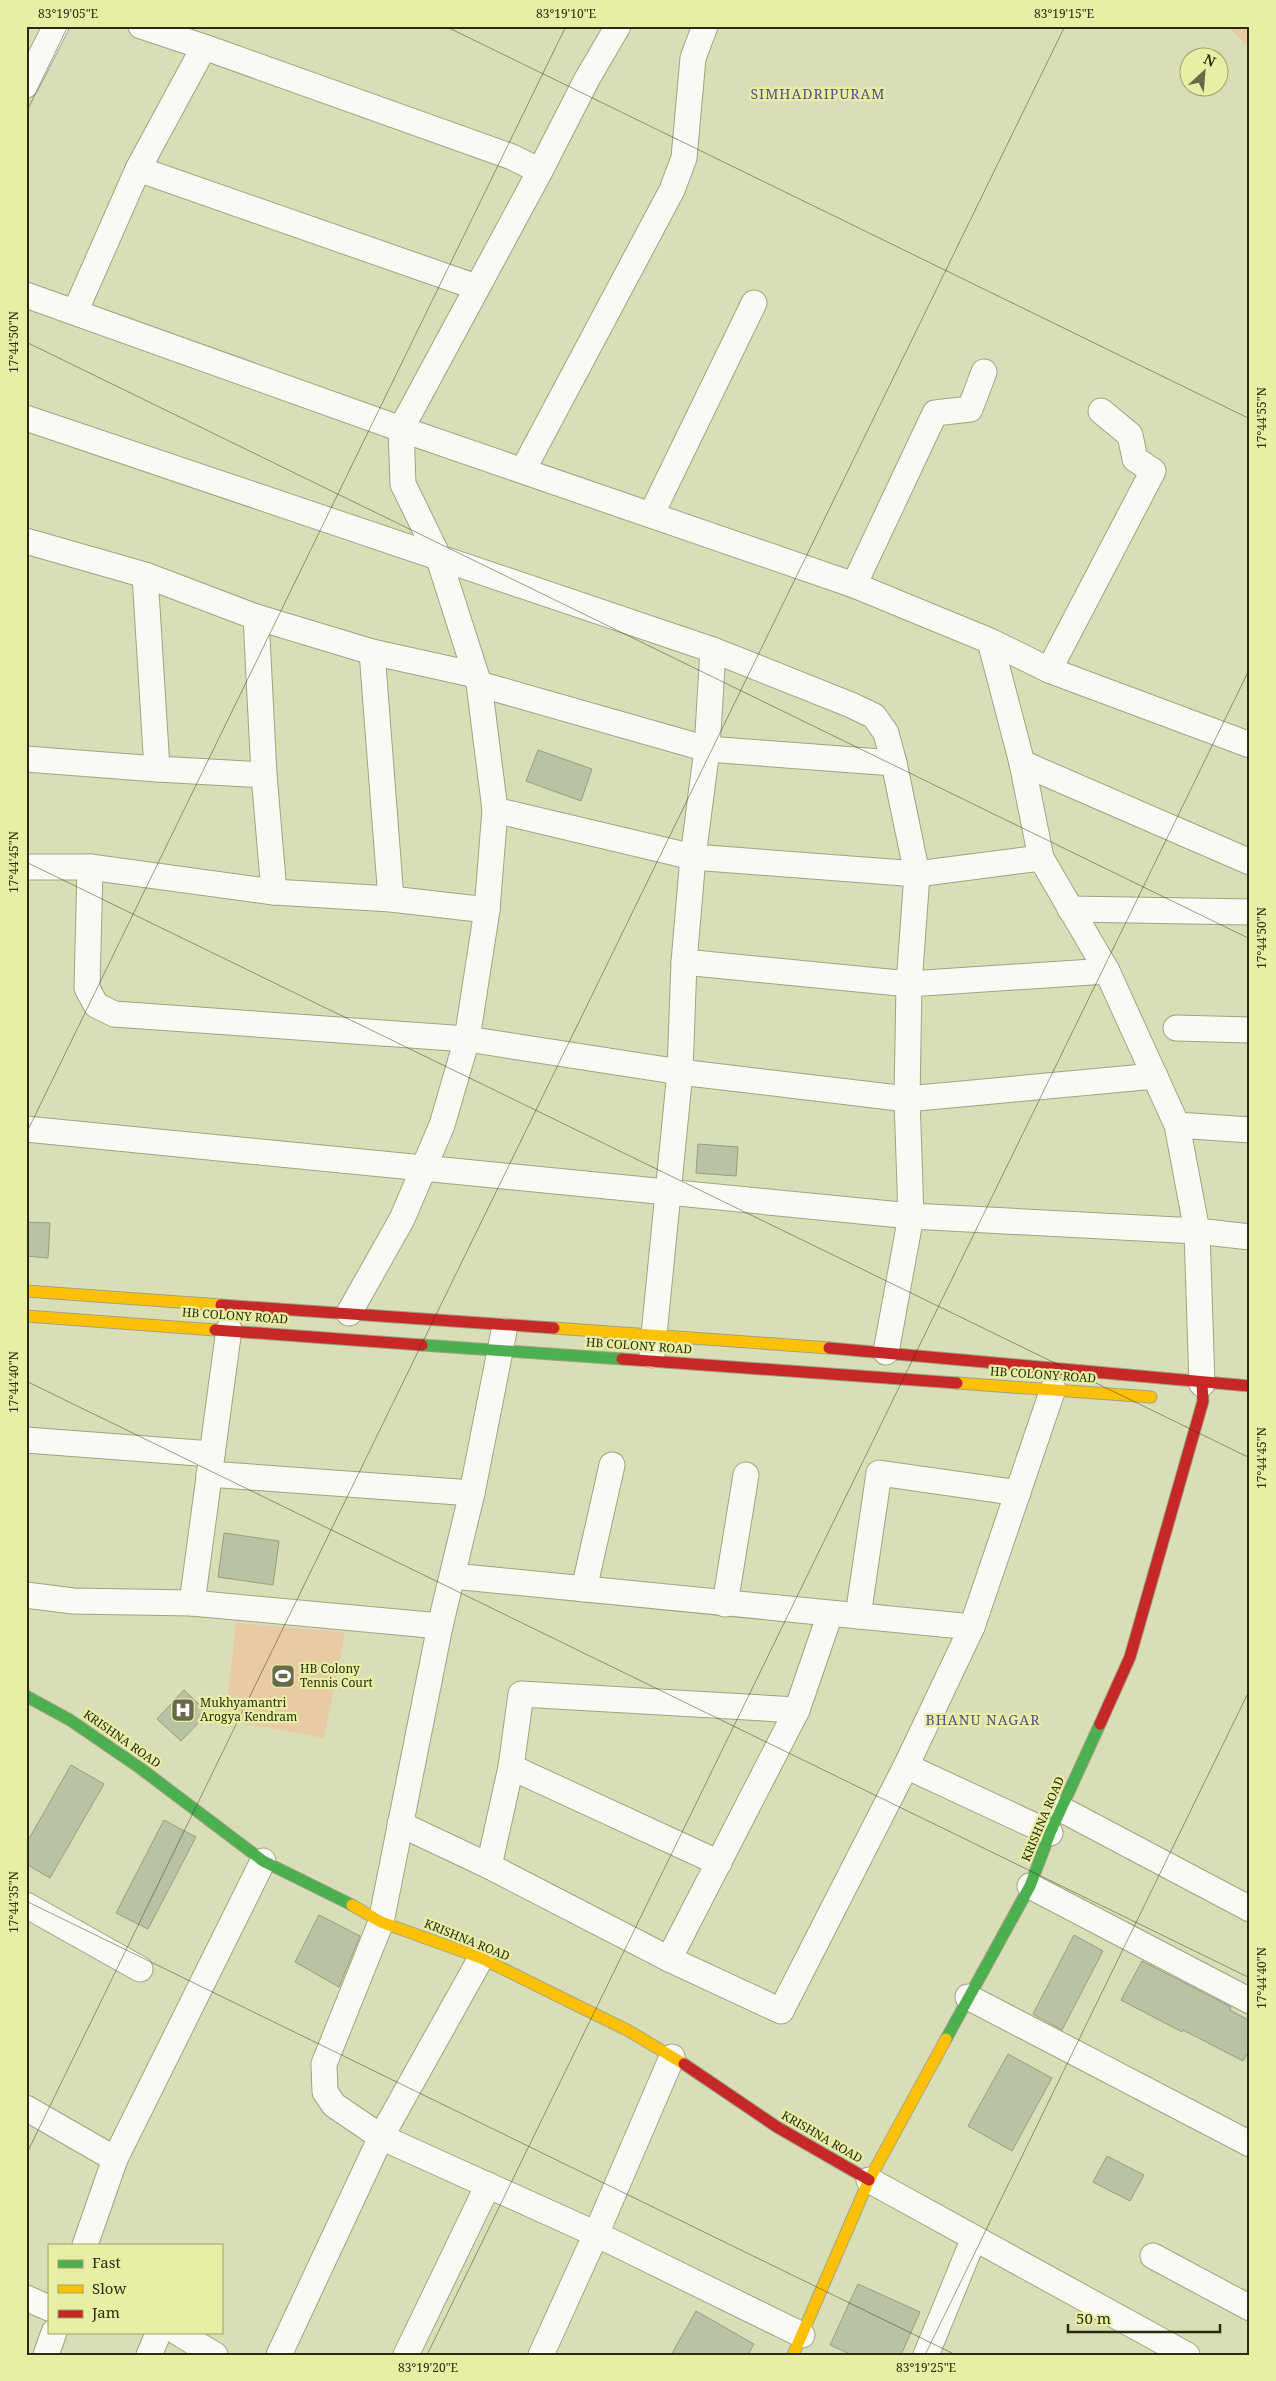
<svg xmlns="http://www.w3.org/2000/svg" width="1276" height="2381" font-family="'Noto Serif',serif">
  <rect width="100%" height="100%" fill="#dadeb6"/>
  <g fill="#e8caa4">
    <path d="M1227,26h23v22z"/>
    <path d="M236,1623l109,9 -21,106 -99,-18z"/>
  </g>
  <g fill="#bac2a4" stroke="#969e81">
    <path d="M538,750l54,19 -11,32 -55,-20z"/>
    <path d="M698,1144l40,3 -2,29 -40,-3z"/>
    <path d="M26,1222l24,1 -2,35 -22,-2z"/>
    <path d="M224,1533l55,8 -6,44 -55,-8z"/>
    <path d="M184,1690l24,23 -27,28 -24,-22z"/>
    <path d="M71,1765l33,19 -54,94 -24,-14v-20z"/>
    <path d="M164,1820l32,17 -48,92 -32,-16z"/>
    <path d="M319,1915l41,21 -21,51 -44,-25z"/>
    <path d="M1074,1935l29,16 -41,79 -29,-16z"/>
    <path d="M1142,1961l89,46 -1,3 20,11v28l-7,12 -60,-31 -1,2 -61,-32z"/>
    <path d="M1008,2054l44,24 -40,73 -44,-25z"/>
    <path d="M1107,2156l37,19 -14,26 -37,-19z"/>
    <path d="M858,2284l62,28 -19,43h-49l-22,-10z"/>
    <path d="M696,2311l58,33 -6,11h-77z"/>
  </g>
  <g fill="none" stroke-linecap="round" stroke-linejoin="round">
    <g stroke="#a0a383" stroke-width="27">
      <g id="street">
        <path d="M141,26l63,21"/>
        <path d="M26,85l30,-59"/>
        <path d="M138,169l338,118"/>
        <path d="M540,171l47,-92 31,-53"/>
        <path d="M26,295l375,134 453,156 136,56 59,29 201,75"/>
        <path d="M75,312l63,-143 66,-122 308,110 28,14 -139,258 2,55 35,72 41,128 16,126 -8,100 -20,129 -25,86 -40,94 -53,94"/>
        <path d="M26,418l687,232 138,55 23,11 12,17 8,30 23,111 -8,110 -2,115 4,117 -25,136"/>
        <path d="M523,470l149,-280 12,-32 9,-100 12,-32"/>
        <path d="M651,515l103,-212"/>
        <path d="M26,541l119,34 111,42 116,35 104,23"/>
        <path d="M145,575l12,194 107,6"/>
        <path d="M854,585l81,-172 35,-4 14,-37"/>
        <path d="M256,617l8,158 10,117"/>
        <path d="M990,641l32,122 19,95 66,113 70,154 20,106 5,153"/>
        <path d="M372,652l19,247"/>
        <path d="M1049,670l104,-199 -18,-12 -5,-24 -29,-24"/>
        <path d="M479,684l228,65 187,14"/>
        <path d="M26,759l131,10"/>
        <path d="M1022,763l228,99"/>
        <path d="M495,810l198,47 224,17 124,-16"/>
        <path d="M26,867h64l184,25 117,7 96,11"/>
        <path d="M90,867l-3,121 9,17 18,9 353,25 213,33 227,27 248,-23"/>
        <path d="M1070,909l180,3"/>
        <path d="M684,962l225,22 198,-13"/>
        <path d="M1176,1028l74,2"/>
        <path d="M1177,1125l73,5"/>
        <path d="M26,1129l885,87 286,15 53,6"/>
        <path d="M652,1355l28,-283 4,-110 9,-105 14,-108 6,-99"/>
        <path d="M26,1440l186,14"/>
        <path d="M209,1474l263,19"/>
        <path d="M453,1576l519,51 -66,139"/>
        <path d="M584,1589l28,-124"/>
        <path d="M26,1595l47,6 119,2 248,23 -59,296 -57,142 1,28 9,13 47,32 215,97 -55,121"/>
        <path d="M192,1603l37,-274"/>
        <path d="M725,1604l21,-129"/>
        <path d="M830,1614l-33,96 -128,249 112,52 125,-245 144,67"/>
        <path d="M858,1616l21,-143 139,20"/>
        <path d="M440,1626l32,-133 32,-162"/>
        <path d="M972,1627l81,-238"/>
        <path d="M1061,1809l189,100"/>
        <path d="M400,1824l89,42 180,93"/>
        <path d="M719,1863l-208,-96 10,-73 276,16"/>
        <path d="M489,1866l22,-99"/>
        <path d="M1030,1886l220,115"/>
        <path d="M26,1905l114,64"/>
        <path d="M968,1997l282,147"/>
        <path d="M672,2057l-76,177 206,101"/>
        <path d="M26,2108l89,51"/>
        <path d="M869,2180l318,175"/>
        <path d="M85,2245l30,-86 148,-298"/>
        <path d="M1153,2256l97,52"/>
        <path d="M26,2298l23,10"/>
        <path d="M177,2332l38,23"/>
        <path d="M46,2355l8,-23"/>
        <path d="M149,2355l10,-23"/>
        <path d="M279,2355l102,-218 100,-179"/>
        <path d="M406,2355l82,-170"/>
        <path d="M926,2355l48,-117"/>
      </g>
    </g>
    <g stroke="#a0a383" stroke-width="13">
      <g id="fast">
        <path d="M422,1345l200,14"/>
        <path d="M26,1696l44,24 70,48 123,93 89,44"/>
        <path d="M946,2039l84,-153 20,-53 50,-109"/>
      </g>
    </g>
    <g stroke="#a0a383" stroke-width="13">
      <g id="slow">
        <path d="M26,1291l195,14"/>
        <path d="M26,1316l189,14"/>
        <path d="M554,1328l275,20"/>
        <path d="M957,1383l194,14"/>
        <path d="M352,1905l29,17 100,36 148,73 55,33"/>
        <path d="M793,2355l76,-175 77,-141"/>
      </g>
    </g>
    <g stroke="#a0a383" stroke-width="13">
      <g id="jam">
        <path d="M221,1305l333,23"/>
        <path d="M215,1330l207,15"/>
        <path d="M829,1348l421,38"/>
        <path d="M622,1359l335,24"/>
        <path d="M1100,1724l30,-67 73,-256 -1,-17"/>
        <path d="M684,2064l93,63 92,53"/>
      </g>
    </g>
    <use href="#street" stroke="#f9faf4" stroke-width="25"/>
    <use href="#fast" stroke="#4caf50" stroke-width="11"/>
    <use href="#slow" stroke="#ffc107" stroke-width="11"/>
    <use href="#jam" stroke="#c62828" stroke-width="11"/>
  </g>
  <path fill="none" stroke="#2a2c0e" stroke-width="1" stroke-opacity="0.45" d="M445,26l805,393M26,113l42,-87M26,342l1224,597M26,862l1224,596M26,1134l540,-1108M26,1381l1224,597M26,1901l930,454M26,2155l1039,-2129M427,2355l823,-1687M925,2355l325,-666"/>
  <defs>
    <g id="stadium-square" transform="scale(1.25)"><rect x="-9" y="-9" width="18" height="18" rx="4" fill="#686a49" stroke="#e8efa5"/><path d="M0-5a6.5 5 0 1 0 0 10a6.5 5 0 1 0 0-10ZM-3.5-1.8h7v3.6h-7Z" fill="#fff"/></g>
    <g id="hospital-square" transform="scale(1.25)"><rect x="-9" y="-9" width="18" height="18" rx="4" fill="#686a49" stroke="#e8efa5"/><path d="M-5-5h3v3.5h4V-5h3V5h-3V1.5h-4V5h-3Z" fill="#fff"/></g>
  </defs>
  <g fill-rule="evenodd">
    <use href="#stadium-square" x="283" y="1676"/>
    <use href="#hospital-square" x="183" y="1710"/>
  </g>
  <g text-anchor="middle" stroke-width="4.5" stroke-linejoin="round" paint-order="stroke">
    <g font-size="12" fill="#2a2c0e" stroke="#e8efa5">
      <text transform="translate(235 1316) rotate(4)" y="4">HB COLONY ROAD</text>
      <text transform="translate(639 1346) rotate(4)" y="4">HB COLONY ROAD</text>
      <text transform="translate(1043 1375) rotate(4)" y="4">HB COLONY ROAD</text>
      <text transform="translate(122 1739) rotate(35)" y="4">KRISHNA ROAD</text>
      <text transform="translate(1043 1819) rotate(-67)" y="4">KRISHNA ROAD</text>
      <text transform="translate(467 1940) rotate(22)" y="4">KRISHNA ROAD</text>
      <text transform="translate(822 2137) rotate(30)" y="4">KRISHNA ROAD</text>
    </g>
    <g font-size="12" fill="#2a2c0e" stroke="#e8efa5" text-anchor="start">
      <text x="300" y="1673">HB Colony<tspan x="300" dy="14">Tennis Court</tspan></text>
      <text x="200" y="1707">Mukhyamantri<tspan x="200" dy="14">Arogya Kendram</tspan></text>
    </g>
    <g font-size="14" letter-spacing="1" fill="#5a4b8a" stroke="#e8efa5">
      <text x="818" y="99">SIMHADRIPURAM</text>
      <text x="983" y="1725">BHANU NAGAR</text>
    </g>
  </g>
  <rect width="1276" height="2381" fill="none" stroke="#e8efa5" stroke-width="55"/>
  <rect x="48" y="2244" width="175" height="90" fill="#e8efa5" stroke="#9ca169"/>
  <rect x="58" y="2260" width="25" height="8" fill="#4caf50" stroke="#9ca169"/>
  <text x="92" y="2268" font-size="15" fill="#2a2c0e">Fast</text>
  <rect x="58" y="2285" width="25" height="8" fill="#ffc107" stroke="#9ca169"/>
  <text x="92" y="2294" font-size="15" fill="#2a2c0e">Slow</text>
  <rect x="58" y="2310" width="25" height="8" fill="#c62828" stroke="#9ca169"/>
  <text x="92" y="2318" font-size="15" fill="#2a2c0e">Jam</text>
  <g transform="translate(1204 72) rotate(26)"><circle r="24" fill="#e8efa5" stroke="#9ca169"/>
  <path d="M0-4L9 19L0 12L-9 19Z" fill="#686a49"/>
  <text y="-8" font-size="14" font-weight="bold" text-anchor="middle" fill="#2a2c0e">N</text>
  </g>
  <path d="M1068 2324v8h152v-8" fill="none" stroke="#2a2c0e" stroke-width="2.5"/>
  <text x="1076" y="2324" font-size="15" fill="#2a2c0e" stroke="#e8efa5" stroke-width="4" paint-order="stroke">50 m</text>
  <rect x="28" y="28" width="1220" height="2326" fill="none" stroke="#2a2c0e" stroke-width="2"/>
  <g font-size="12" text-anchor="middle" fill="#2a2c0e">
    <text x="68" y="18">83°19'05"E</text>
    <text x="566" y="18">83°19'10"E</text>
    <text x="1064" y="18">83°19'15"E</text>
    <text transform="translate(14 342) rotate(-90)" y="4">17°44'50"N</text>
    <text transform="translate(1262 418) rotate(-90)" y="4">17°44'55"N</text>
    <text transform="translate(14 862) rotate(-90)" y="4">17°44'45"N</text>
    <text transform="translate(1262 938) rotate(-90)" y="4">17°44'50"N</text>
    <text transform="translate(14 1382) rotate(-90)" y="4">17°44'40"N</text>
    <text transform="translate(1262 1458) rotate(-90)" y="4">17°44'45"N</text>
    <text transform="translate(14 1902) rotate(-90)" y="4">17°44'35"N</text>
    <text transform="translate(1262 1978) rotate(-90)" y="4">17°44'40"N</text>
    <text x="428" y="2372">83°19'20"E</text>
    <text x="926" y="2372">83°19'25"E</text>
  </g>
</svg>
